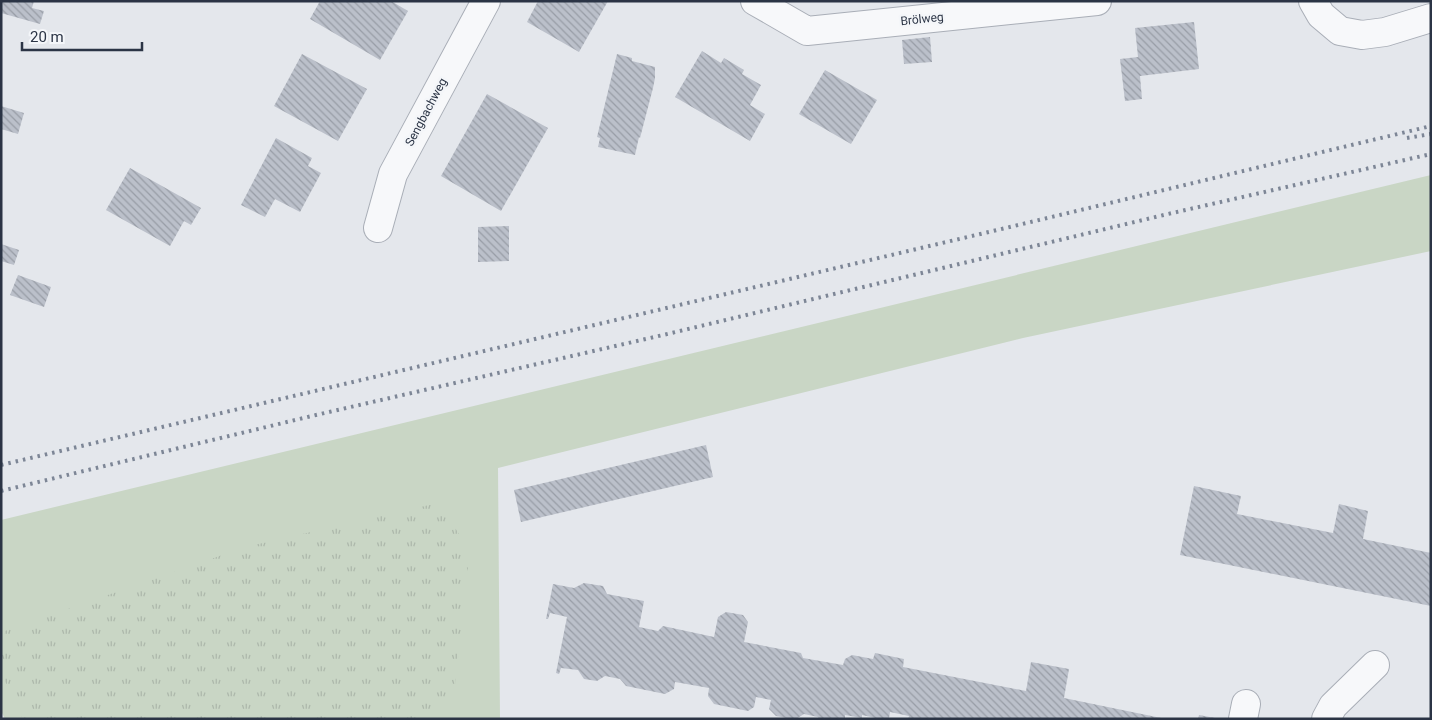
<svg xmlns="http://www.w3.org/2000/svg" width="1432" height="720" font-family="Roboto,sans-serif">
  <defs>
    <pattern id="park-tufts" width="24" height="20" patternUnits="userSpaceOnUse" patternTransform="scale(1.25)"><rect width="24" height="20" fill="#c9d6c5"/><path d="M3 7l-1-3M5 7V3M7 7l1-3M15 17l-1-3M17 17v-4M19 17l1-3" fill="none" stroke="#adb8ab"/></pattern>
    <pattern id="building-back-hatch" width="6" height="6" patternUnits="userSpaceOnUse" patternTransform="scale(1.25)"><rect width="6" height="6" fill="#bbc0ca"/><path d="M-1 5l2 2M0 0l6 6M5-1l2 2" fill="none" stroke="#989da6"/></pattern>
  </defs>
  <rect width="100%" height="100%" fill="#e4e7ec"/>
  <path fill="#c9d6c5" d="M1431,175v76l-408,87 -525,130 2,251h-495l-4,-8v-191z"/>
  <path fill="url(#park-tufts)" d="M438,503l32,47 -16,144 -28,25h-403l-22,-46v-20l4,-22 240,-84z"/>
  <g fill="url(#building-back-hatch)">
    <path d="M1,1h33l-2,7 12,3 -4,13 -39,-11z"/>
    <path d="M320,1h71l17,10 -28,49 -70,-41z"/>
    <path d="M538,1h70l-29,51 -52,-30z"/>
    <path d="M1194,22l5,47 -59,7 2,23 -17,2 -5,-42 18,-2 -3,-29z"/>
    <path d="M930,37l2,25 -28,2 -2,-24z"/>
    <path d="M702,51l19,12 3,-5 20,12 -2,4 19,11 -11,20 15,9 -15,27 -75,-44z"/>
    <path d="M302,54l65,35 -29,52 -64,-35z"/>
    <path d="M617,54l15,4v3l23,6v11l-2,10 -13,50 -1,-1 -4,18 -37,-8 2,-9 -3,-1z"/>
    <path d="M825,70l52,30 -26,44 -52,-30z"/>
    <path d="M487,94l61,34 -47,83 -60,-35z"/>
    <path d="M1,106l23,7 -6,21 -17,-5z"/>
    <path d="M276,138l36,20 -4,8 13,7 -21,39 -25,-13 -10,18 -24,-12z"/>
    <path d="M130,168l71,40 -10,17 -7,-4 -14,25 -64,-36z"/>
    <path d="M509,226v35l-31,1v-35z"/>
    <path d="M1,244l18,6 -5,15 -13,-4z"/>
    <path d="M18,275l33,12 -7,20 -34,-12z"/>
    <path d="M706,445l7,32 -192,45 -7,-32z"/>
    <path d="M1194,486l47,10 -4,18 96,19 6,-29 29,7 -5,28 68,14v53l-251,-51z"/>
    <path d="M584,583l19,3 4,8 37,7 -5,26 19,4 5,-5 51,11 4,-20 8,-5 17,3 5,7 -4,20 57,11 2,5 40,7 2,-6 7,-4 21,4 2,-6 29,6 -1,8 123,24 5,-29 38,7 -5,29 102,21h-258l1,-3 -19,-4 -1,7h-9l-18,-4v3l-17,-3v4h-26l-1,-2 -14,-3 -8,5h-4l-16,-3 -7,-7 2,-9 -15,-3 -2,10 -6,4 -34,-7 -6,-8 1,-8 -34,-6 -1,7 -9,5 -39,-8 -6,-7 -15,-3 -8,5 -13,-2 -6,-9 -17,-2 -2,6 -3,-1 11,-56 -17,-4 -2,6h-2l7,-35 21,4z"/>
    <path d="M1199,715l16,3v1h-17z"/>
  </g>
  <g fill="none" stroke-linecap="round" stroke-linejoin="round">
    <g stroke="#a9aeb7" stroke-width="30">
      <g id="minor">
        <path d="M755,1l52,30 290,-30"/>
        <path d="M1313,1l8,14 19,16 22,4 23,-3 46,-14"/>
        <path d="M378,228l15,-54 93,-173"/>
        <path d="M1243,719l3,-15"/>
        <path d="M1326,719l7,-13 42,-41"/>
      </g>
    </g>
    <use href="#minor" stroke="#f7f8fa" stroke-width="28"/>
    <g stroke="#7d8696" stroke-width="4" stroke-dasharray="2.5 5" stroke-linecap="butt">
      <path d="M1407,138l24,-4"/>
      <path d="M1,465l992,-234 438,-105"/>
      <path d="M1,491l315,-76 347,-80 505,-121 263,-60"/>
    </g>
  </g>
  <g text-anchor="middle" stroke-width="5" stroke-linejoin="round" paint-order="stroke">
    <g font-size="12" fill="#2b3445" stroke="#f4f6f9">
      <text transform="translate(922 19) rotate(-6)" y="4">Brölweg</text>
      <text transform="translate(426 112) rotate(-62)" y="4">Sengbachweg</text>
    </g>
  </g>
  <rect width="1432" height="720" fill="none" stroke="#2b3445" stroke-width="5"/>
  <path d="M22 42v8h120v-8" fill="none" stroke="#2b3445" stroke-width="2.5"/>
  <text x="30" y="42" font-size="15" fill="#2b3445" stroke="#f4f6f9" stroke-width="4" paint-order="stroke">20 m</text>
</svg>
